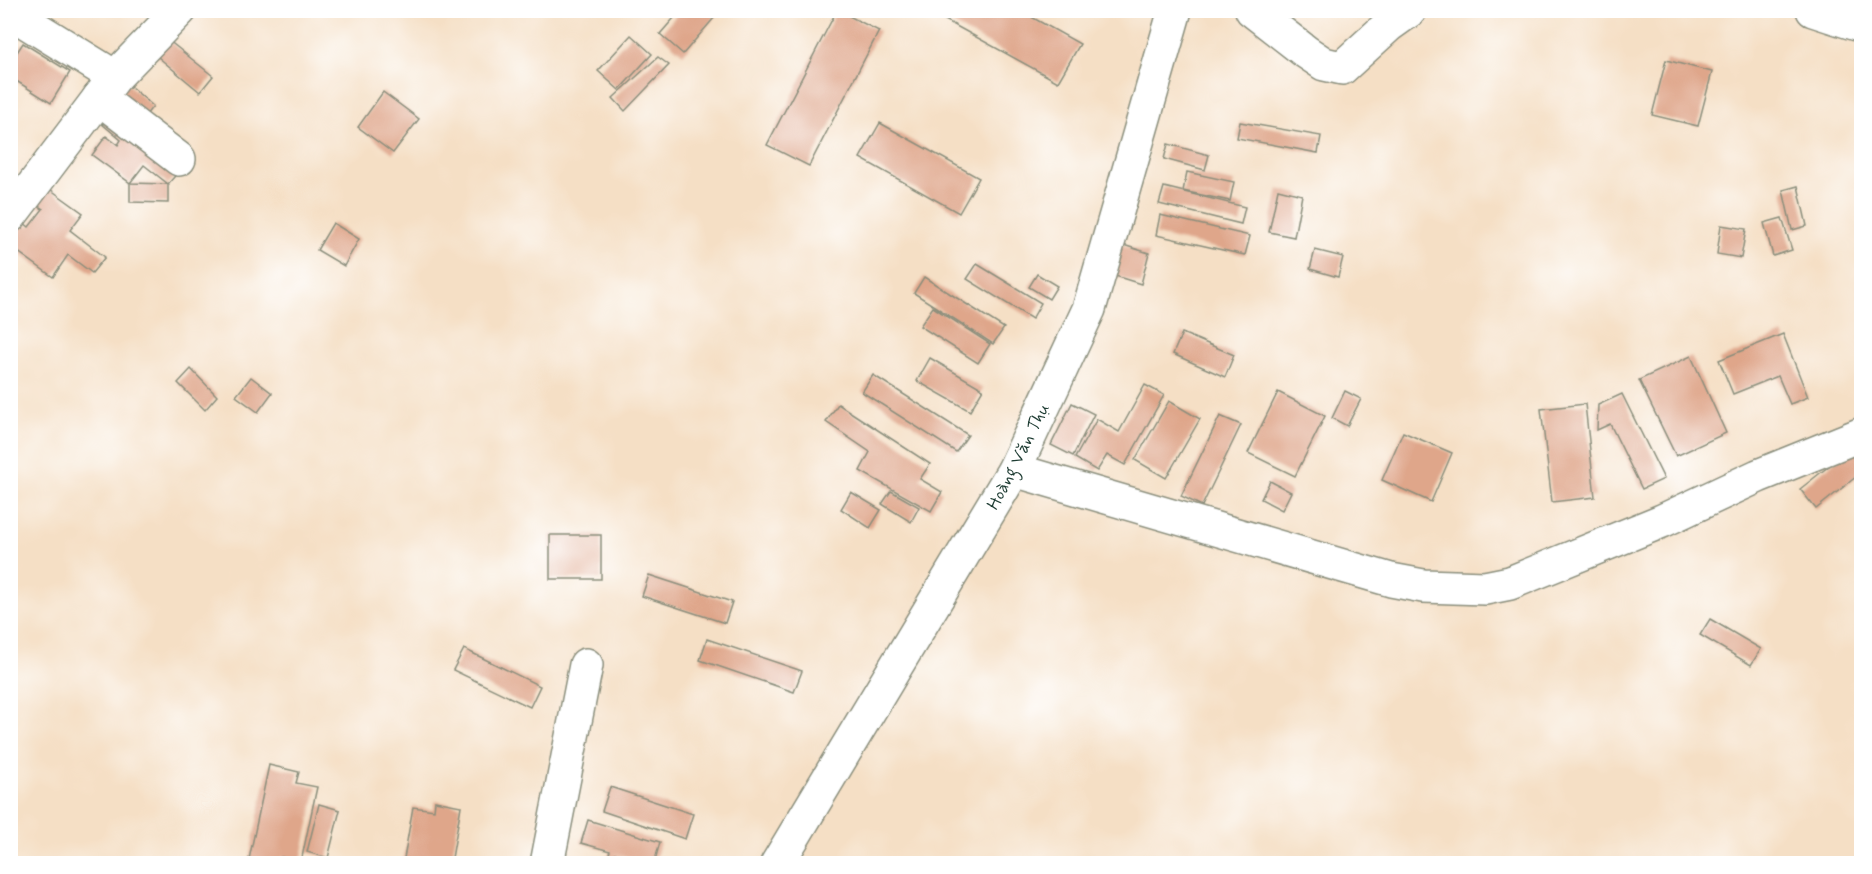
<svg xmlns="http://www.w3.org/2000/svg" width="1872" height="874" font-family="Mynerve,sans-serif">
  <rect width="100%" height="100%" fill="#fff"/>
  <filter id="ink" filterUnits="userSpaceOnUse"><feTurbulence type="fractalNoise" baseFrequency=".0167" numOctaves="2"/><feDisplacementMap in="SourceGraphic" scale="12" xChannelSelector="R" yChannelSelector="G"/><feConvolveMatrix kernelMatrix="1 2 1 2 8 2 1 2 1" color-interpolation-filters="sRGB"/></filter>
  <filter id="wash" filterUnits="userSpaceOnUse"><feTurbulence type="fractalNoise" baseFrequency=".008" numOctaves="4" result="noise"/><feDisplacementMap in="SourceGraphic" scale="24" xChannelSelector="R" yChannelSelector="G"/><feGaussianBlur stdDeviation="1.35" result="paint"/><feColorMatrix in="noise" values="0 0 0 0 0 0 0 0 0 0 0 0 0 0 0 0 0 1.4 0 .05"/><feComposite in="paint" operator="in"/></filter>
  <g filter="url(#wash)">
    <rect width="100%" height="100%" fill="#f5dfc5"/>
    <g id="blocks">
      <g fill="#dfa68a" fill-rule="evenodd">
        <path d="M681,10h40l-38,44 -23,-20z"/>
        <path d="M837,10l42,21 -70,135 -42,-21z"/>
        <path d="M927,10h92l61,34 -22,38z"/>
        <path d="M158,32l55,44 -13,16 -54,-45z"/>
        <path d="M631,35l21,19 -33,36 -21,-19z"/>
        <path d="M23,43l47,29 -19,31 -41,-26v-14z"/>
        <path d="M658,57l11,8 -44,46 -12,-13z"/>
        <path d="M1666,60l46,12 -14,54 -46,-11z"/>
        <path d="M123,80l30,26 -15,19 -31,-26z"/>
        <path d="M383,92l36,27 -26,34 -35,-26z"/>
        <path d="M111,113l69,57 -12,14v19l-38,-1v-19l-38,-28 14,-19 12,9 3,-5 -19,-16zM144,165l24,19 -38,-1z"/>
        <path d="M1240,122l81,14 -3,17 -81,-15z"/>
        <path d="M880,123l99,55 -20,35 -99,-55z"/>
        <path d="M1168,144l41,11 -4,15 -41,-11z"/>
        <path d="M1187,172l47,10 -4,19 -47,-10z"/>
        <path d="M1798,186l9,40 -15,4 -9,-40z"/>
        <path d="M47,187l36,26 -13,17 35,27 -13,16 -24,-18 -15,22 -43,-31v-4l14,-19 5,4 14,-18 -8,-5z"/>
        <path d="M1164,187l81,20 -4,17 -82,-20z"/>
        <path d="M1278,189l24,6 -8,42 -25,-5z"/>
        <path d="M1160,215l90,21 -5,19 -89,-20z"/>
        <path d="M1782,218l10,32 -19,6 -9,-33z"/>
        <path d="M333,223l26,16 -15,27 -27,-16z"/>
        <path d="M1721,225l25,4 -5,29 -24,-4z"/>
        <path d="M1120,244l29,9 -8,31 -29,-9z"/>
        <path d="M1315,250l28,7 -5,20 -28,-8z"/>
        <path d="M977,264l64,39 -9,16 -65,-40z"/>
        <path d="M1037,274l20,12 -8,13 -20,-12z"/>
        <path d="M924,277l80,51 -11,16 -79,-51z"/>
        <path d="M933,307l57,37 -12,19 -58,-37z"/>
        <path d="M1182,333l52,22 -9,22 -52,-23z"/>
        <path d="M1783,334l25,63 -18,7 -12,-28 -45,18 -14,-34z"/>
        <path d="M1691,356l35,77 -50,23 -37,-76z"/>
        <path d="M930,358l53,31 -13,22 -53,-30z"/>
        <path d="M191,369l26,27 -12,14 -27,-27z"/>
        <path d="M873,375l95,60 -12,17 -94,-60z"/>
        <path d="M251,377l21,16 -14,19 -22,-16z"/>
        <path d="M1145,385l19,10 -39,70 -18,-10 -10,16 -22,-13 22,-39 22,13z"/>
        <path d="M1345,391l16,8 -14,27 -15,-8z"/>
        <path d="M1278,392l47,24 -30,60 -47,-23z"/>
        <path d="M1622,394l42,85 -22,10 -32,-65 -13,6 1,-25z"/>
        <path d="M1169,401l31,18 -34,59 -31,-18z"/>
        <path d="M1072,403l22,11 -21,42 -22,-11z"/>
        <path d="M838,404l92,60 -10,15 22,13 -11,19 -71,-40 10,-19 -44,-30z"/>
        <path d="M1585,404l10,93 -43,5 -11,-93z"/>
        <path d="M1220,416l21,9 -39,81 -21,-10z"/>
        <path d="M1403,432l49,21 -21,49 -49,-22z"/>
        <path d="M1857,444l5,6v22l-46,37 -16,-20z"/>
        <path d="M1270,481l21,11 -9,18 -21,-11z"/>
        <path d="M891,491l28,16 -8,15 -29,-18z"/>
        <path d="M851,492l30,18 -11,18 -29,-19z"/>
        <rect x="550" y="535" width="51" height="44"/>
        <path d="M649,575l83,27 -7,21 -83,-27z"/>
        <path d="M1710,619l51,30 -10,16 -51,-30z"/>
        <path d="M707,639l95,32 -8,21 -94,-32z"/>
        <path d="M464,649l76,37 -10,21 -77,-37z"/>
        <path d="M269,765l30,7 -3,11 21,4 -16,75 -20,-5 -2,7h-31z"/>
        <path d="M610,787l83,27 -8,25 -83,-28z"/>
        <path d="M435,801l26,5 -10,58h-48l10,-57 21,3z"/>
        <path d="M319,804l21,6 -12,48 -21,-6z"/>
        <path d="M588,820l72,22 -6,22 -40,-11 27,11h-36l5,-13 -29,-8z"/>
      </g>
    </g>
  </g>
  <g filter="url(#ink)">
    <use href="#blocks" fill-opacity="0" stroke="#8a8e7c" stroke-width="1.5"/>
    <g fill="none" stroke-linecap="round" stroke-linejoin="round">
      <g stroke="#8a8e7c" stroke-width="36">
        <g id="minor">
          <path d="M1252,10l54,42 18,12 18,4 47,-43 21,-15"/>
          <path d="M1813,10l49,16"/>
          <path d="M10,12l105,65"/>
          <path d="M99,98l80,61"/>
          <path d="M10,216l105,-139 65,-67"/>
          <path d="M1014,470l377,110 32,6 62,2 25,-5 152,-62 96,-45 104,-42"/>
          <path d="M547,864l39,-199"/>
        </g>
      </g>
      <g stroke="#8a8e7c" stroke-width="36">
        <path id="major" d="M777,864l237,-394 75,-161 86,-299"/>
      </g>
      <use href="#minor" stroke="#fff" stroke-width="33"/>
      <use href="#major" stroke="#fff" stroke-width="33"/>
    </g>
  </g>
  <g text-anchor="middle" stroke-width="5" stroke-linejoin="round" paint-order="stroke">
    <g font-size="18" fill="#1f3d34" stroke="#fff">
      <text transform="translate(1018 456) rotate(-63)" y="6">Hoàng Văn Thụ</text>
    </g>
  </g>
  <rect width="1872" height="874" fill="none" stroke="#fff" stroke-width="36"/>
</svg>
